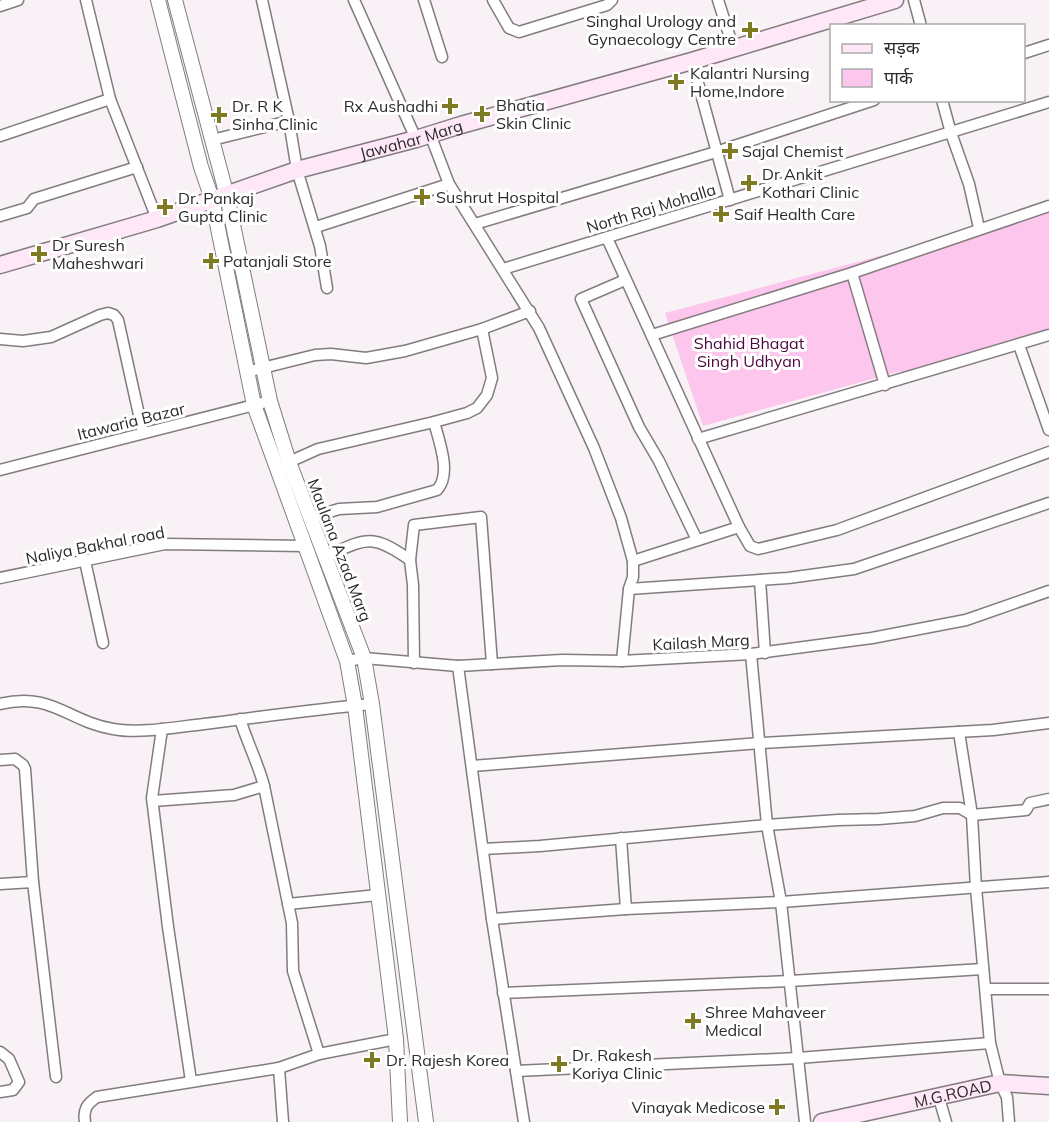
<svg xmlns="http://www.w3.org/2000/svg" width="1049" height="1122" font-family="Mulish,'Noto Sans Devanagari',sans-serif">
  <rect width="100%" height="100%" fill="#f8f1f6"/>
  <path fill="#fdc6ec" d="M1049,211v119l-38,11 -109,36 -1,-6 -198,55 -38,-113z"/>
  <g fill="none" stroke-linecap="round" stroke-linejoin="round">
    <g stroke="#827c80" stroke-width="13">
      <g id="minor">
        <path d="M86,0l24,99 47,120"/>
        <path d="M262,0l27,121 8,49 23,76 7,42"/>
        <path d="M354,0l62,139"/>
        <path d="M424,0l18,57"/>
        <path d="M493,0l16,28 10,4 88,-27 5,-5"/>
        <path d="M718,0l15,47"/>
        <path d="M914,0l7,26"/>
        <path d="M0,6l18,-6"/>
        <path d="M1024,53l25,-8"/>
        <path d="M692,61l38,139"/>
        <path d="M942,100l9,33 18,51 10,44"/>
        <path d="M430,134l19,50 90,144 55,120 27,70 12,43v16l-4,12 -7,72"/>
        <path d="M0,136l110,-37"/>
        <path d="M212,140l77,-19"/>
        <path d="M0,216l27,-8 7,-9 103,-32"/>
        <path d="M475,224l241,-72 158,-52"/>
        <path d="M316,227l133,-43"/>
        <path d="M607,238l132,289 11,19 8,3 79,-19 212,-78"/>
        <path d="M503,269l546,-167"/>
        <path d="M852,273l33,112"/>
        <path d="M625,280l-44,19 58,128 20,34 38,79"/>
        <path d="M652,335l200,-62 197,-67"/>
        <path d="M0,339l23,2 28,-4 49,-22 8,-2 6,2 4,5 25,113"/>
        <path d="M1019,345l30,85"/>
        <path d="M246,372l69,-17 16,-1 35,4 39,-7 77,-22 48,-18"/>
        <path d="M698,439l351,-104"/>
        <path d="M289,462l29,-13 116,-27 33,-9 10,-5 10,-13 5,-17 -10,-49"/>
        <path d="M0,470l270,-69"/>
        <path d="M310,518l29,-9 38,-2 60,-17c15,-16 2,-49 -3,-68"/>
        <path d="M325,557c40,-18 46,-25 85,3l4,-35 67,-8 11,147"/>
        <path d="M410,560l3,25 1,78"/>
        <path d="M85,561l18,82"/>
        <path d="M633,561l106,-34"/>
        <path d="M0,578l165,-34 139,2"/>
        <path d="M760,580l5,73"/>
        <path d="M629,589l159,-11 66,-9 195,-66"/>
        <path d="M751,654l16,171 14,77 24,220"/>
        <path d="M347,661l17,-3 94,8 104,-6 60,1 129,-7 121,-16 94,-18 83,-29"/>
        <path d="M458,666l34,253 32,203"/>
        <path d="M0,704c51,-13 69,18 113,25 27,5 63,-2 91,-5 56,-7 112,-15 168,-20"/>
        <path d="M240,719c7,23 18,44 24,67l28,137 1,48 26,83"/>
        <path d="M162,729l-10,69 16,129 23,154"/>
        <path d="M959,732l13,83 4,73 14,155 10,40 7,14 2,25"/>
        <path d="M0,760l15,-1 8,6 2,4 8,113 23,195"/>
        <path d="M472,766l288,-23 233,-13 56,-7"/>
        <path d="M153,801l81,-6 30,-9"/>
        <path d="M621,838l5,71"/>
        <path d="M483,849l57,-3 227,-21 71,-5 41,-1 36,-3 28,-8h17l12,7 54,-5 4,-7 19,-4"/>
        <path d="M0,884l33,-2"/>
        <path d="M288,904l90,-9"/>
        <path d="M492,919l134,-10 155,-7 268,-20"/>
        <path d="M986,989h63"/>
        <path d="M503,993l287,-12 193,-12"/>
        <path d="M0,1052l9,7 10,23 -6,8 -13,2"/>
        <path d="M516,1071l282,-13 192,-15"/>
        <path d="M939,1098l7,24"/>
        <path d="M85,1122c-2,-13 2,-18 12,-25l182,-29"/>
        <path d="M283,1122l-4,-54 40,-14 77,-15"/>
      </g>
    </g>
    <g stroke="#827c80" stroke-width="16">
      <g id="tertiary">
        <path d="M158,0l43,167 11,32 42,206 93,256 8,45 41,333 4,83"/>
        <path d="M175,0l52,196 43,205 19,61 75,196 8,46 54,418"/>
      </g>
    </g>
    <g stroke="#827c80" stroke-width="19">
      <g id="secondary">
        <path id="s1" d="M0,265l157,-46 140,-49 119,-31 45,-14 231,-64 203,-61"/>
        <path id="s2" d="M822,1122l178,-39 49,3"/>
      </g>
    </g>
    <use href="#minor" stroke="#fff" stroke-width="10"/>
    <use href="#tertiary" stroke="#fff" stroke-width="14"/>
    <use href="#secondary" stroke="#fee7f7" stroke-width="16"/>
  </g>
  <g fill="#7e7b22" stroke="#fff" stroke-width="2">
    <path d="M747 21h6v6h6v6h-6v6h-6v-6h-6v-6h6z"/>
    <path d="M673 73h6v6h6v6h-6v6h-6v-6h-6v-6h6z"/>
    <path d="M447 97h6v6h6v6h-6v6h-6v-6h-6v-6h6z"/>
    <path d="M479 105h6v6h6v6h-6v6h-6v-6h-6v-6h6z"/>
    <path d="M216 106h6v6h6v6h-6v6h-6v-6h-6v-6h6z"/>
    <path d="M727 142h6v6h6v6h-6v6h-6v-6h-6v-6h6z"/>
    <path d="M746 174h6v6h6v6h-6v6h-6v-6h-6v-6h6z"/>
    <path d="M419 188h6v6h6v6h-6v6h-6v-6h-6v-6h6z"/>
    <path d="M162 198h6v6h6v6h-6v6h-6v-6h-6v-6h6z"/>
    <path d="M718 205h6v6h6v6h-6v6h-6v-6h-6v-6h6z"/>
    <path d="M36 245h6v6h6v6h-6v6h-6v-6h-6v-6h6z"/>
    <path d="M208 252h6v6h6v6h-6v6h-6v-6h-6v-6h6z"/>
    <path d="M690 1012h6v6h6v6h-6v6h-6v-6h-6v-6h6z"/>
    <path d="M369 1051h6v6h6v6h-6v6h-6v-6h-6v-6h6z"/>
    <path d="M556 1055h6v6h6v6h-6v6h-6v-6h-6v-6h6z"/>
    <path d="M774 1098h6v6h6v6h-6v6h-6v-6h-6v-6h6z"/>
  </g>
  <g text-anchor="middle" stroke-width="6" stroke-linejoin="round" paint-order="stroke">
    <g font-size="16" fill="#2c2a2b" stroke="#fff" text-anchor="start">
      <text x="736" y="27" text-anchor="end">Singhal Urology and<tspan x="736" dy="18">Gynaecology Centre</tspan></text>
      <text x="690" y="79">Kalantri Nursing<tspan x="690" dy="18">Home,Indore</tspan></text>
      <text x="496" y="111">Bhatia<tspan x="496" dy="18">Skin Clinic</tspan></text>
      <text x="232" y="112">Dr. R K<tspan x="232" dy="18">Sinha Clinic</tspan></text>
      <text x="438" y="112" text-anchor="end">Rx Aushadhi</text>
      <text x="742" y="157">Sajal Chemist</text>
      <text x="762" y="180">Dr Ankit<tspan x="762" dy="18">Kothari Clinic</tspan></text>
      <text x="436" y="203">Sushrut Hospital</text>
      <text x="178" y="204">Dr. Pankaj<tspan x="178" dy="18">Gupta Clinic</tspan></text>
      <text x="734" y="220">Saif Health Care</text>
      <text x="52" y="251">Dr Suresh<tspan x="52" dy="18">Maheshwari</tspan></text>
      <text x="223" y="267">Patanjali Store</text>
      <text x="705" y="1018">Shree Mahaveer<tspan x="705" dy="18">Medical</tspan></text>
      <text x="572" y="1061">Dr. Rakesh<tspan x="572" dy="18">Koriya Clinic</tspan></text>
      <text x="386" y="1066">Dr. Rajesh Korea</text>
      <text x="765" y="1113" text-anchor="end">Vinayak Medicose</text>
    </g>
    <g font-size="16" fill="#2c2a2b" stroke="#fff">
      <text dy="6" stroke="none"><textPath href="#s1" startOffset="430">Jawahar Marg</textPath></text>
      <text transform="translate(651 208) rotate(-17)" y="6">North Raj Mohalla</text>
      <text transform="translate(131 421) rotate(-14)" y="6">Itawaria Bazar</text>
      <text transform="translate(95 545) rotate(-11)" y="6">Naliya Bakhal road</text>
      <text transform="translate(340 550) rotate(69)" y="6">Maulana Azad Marg</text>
      <text transform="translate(701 642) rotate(-3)" y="6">Kailash Marg</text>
      <text dy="6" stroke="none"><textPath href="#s2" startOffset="134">M.G.ROAD</textPath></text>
    </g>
    <g font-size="16" fill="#4c063e" stroke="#fff">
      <text x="749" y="349">Shahid Bhagat<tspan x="749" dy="18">Singh Udhyan</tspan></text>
    </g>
  </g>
  <rect x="830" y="24" width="195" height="78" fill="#ffffff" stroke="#abaaaa" stroke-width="1.5"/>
  <rect x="842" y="44" width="30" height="9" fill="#fee7f7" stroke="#abaaaa" stroke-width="1.5"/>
  <text x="884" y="54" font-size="18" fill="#2c2a2b">सड़क</text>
  <rect x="842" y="69" width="30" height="18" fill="#fdc6ec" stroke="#abaaaa" stroke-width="1.5"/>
  <text x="884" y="84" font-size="18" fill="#2c2a2b">पार्क</text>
</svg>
